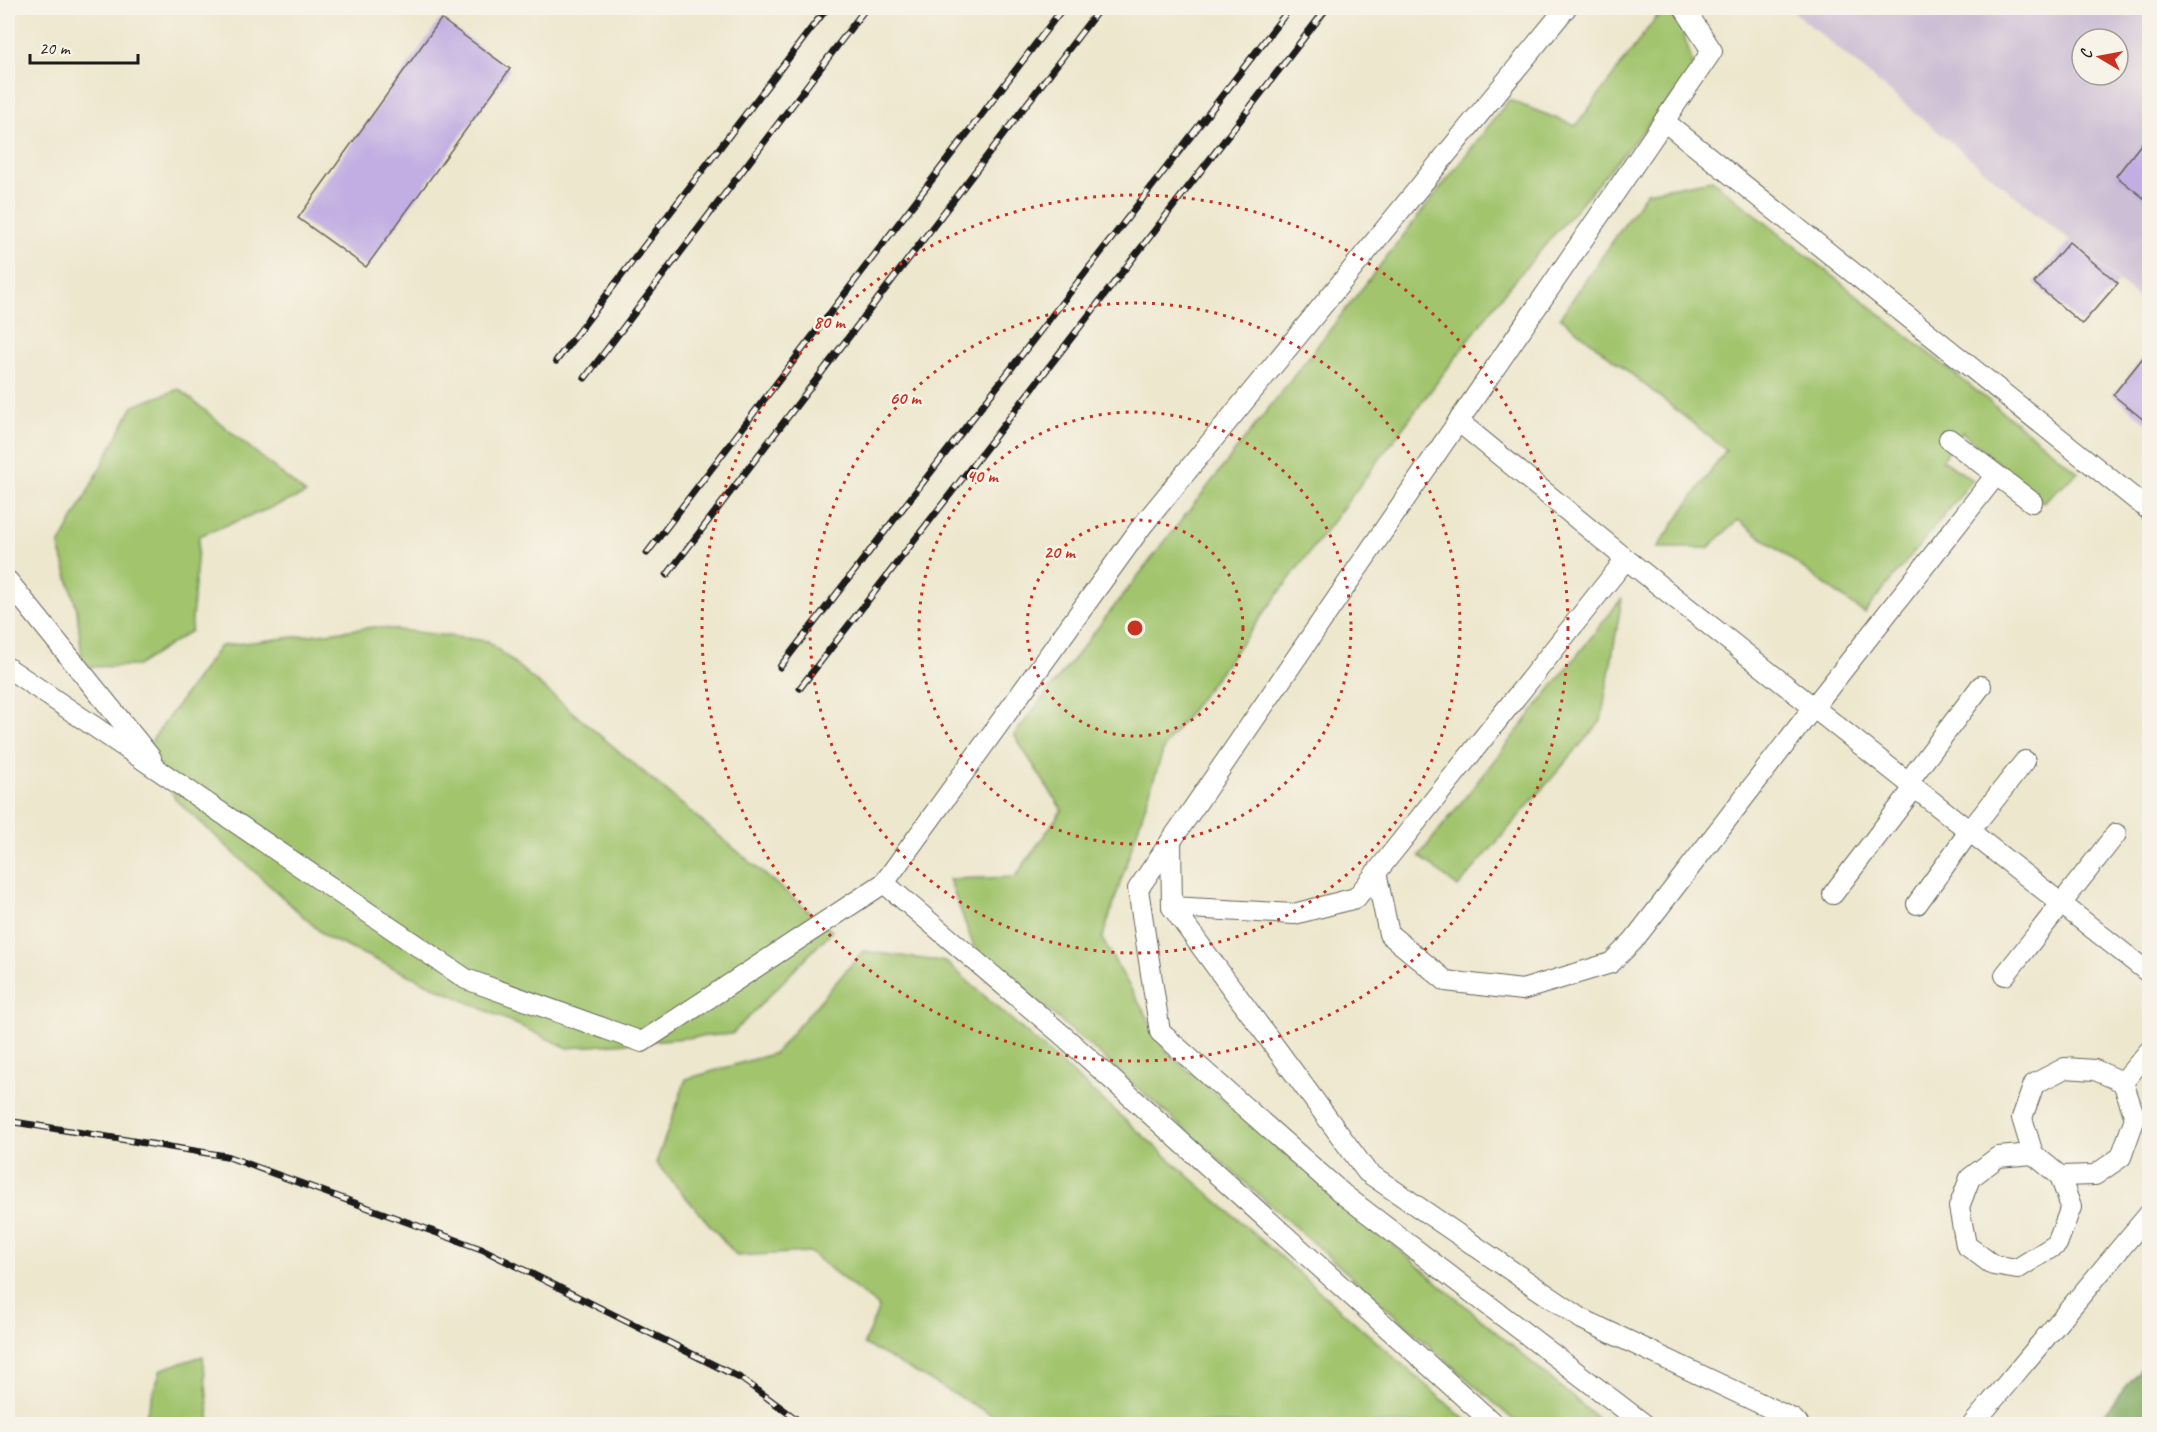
<svg xmlns="http://www.w3.org/2000/svg" width="2157" height="1432" font-family="Caveat,sans-serif">
  <rect width="100%" height="100%" fill="#f7f3e8"/>
  <filter id="ink" filterUnits="userSpaceOnUse"><feTurbulence type="fractalNoise" baseFrequency=".0167" numOctaves="2"/><feDisplacementMap in="SourceGraphic" scale="12" xChannelSelector="R" yChannelSelector="G"/><feConvolveMatrix kernelMatrix="1 2 1 2 8 2 1 2 1" color-interpolation-filters="sRGB"/></filter>
  <filter id="wash" filterUnits="userSpaceOnUse"><feTurbulence type="fractalNoise" baseFrequency=".008" numOctaves="4" result="noise"/><feDisplacementMap in="SourceGraphic" scale="24" xChannelSelector="R" yChannelSelector="G"/><feGaussianBlur stdDeviation="1.35" result="paint"/><feColorMatrix in="noise" values="0 0 0 0 0 0 0 0 0 0 0 0 0 0 0 0 0 1.4 0 .05"/><feComposite in="paint" operator="in"/></filter>
  <g filter="url(#wash)">
    <rect width="100%" height="100%" fill="#ede7cd"/>
    <path fill="#ccbed4" fill-rule="evenodd" d="M1789,8h360v299zM2082,39h36v36h-36z"/>
    <g fill="#a1c46d" stroke="#5e7044" stroke-width="1.5">
      <path d="M1663,8h12l20,62 -191,223 -339,452 -63,194 66,114 436,371h-86l-421,-372 -123,-105 -25,-68 66,-2 47,-67 -48,-75 495,-635 67,26z"/>
      <path d="M1712,180l366,292 -35,30 -81,-70 -20,28 31,20 -109,133 -126,-93 -30,28h-51l69,-98 -166,-133 87,-125z"/>
      <path d="M179,389l127,105 -107,42 -8,95 -54,35 -54,1 -6,-57 -18,-64 74,-140z"/>
      <path d="M1622,598l-21,123 -143,166 -39,-31z"/>
      <path d="M375,627l113,14 344,290 -100,103 -164,14 -242,-111 -150,-137 -29,-53 73,-101z"/>
      <path d="M863,951l83,11 524,462h-462l-144,-80 15,-37 -70,-55 -72,4 -81,-93 30,-84 89,-26z"/>
      <path d="M203,1356l7,68h-67l18,-55z"/>
    </g>
    <path fill="#80aa60" stroke="#4e633e" stroke-width="1.5" d="M2149,1358v66h-53z"/>
    <g id="blocks">
      <g fill="#c2aee2">
        <path d="M441,19l69,50 -144,198 -68,-49z"/>
        <path d="M2150,133v70l-34,-27z"/>
        <path d="M2069,242l49,41 -36,41 -48,-41z"/>
        <path d="M2150,349v76l-37,-30z"/>
      </g>
    </g>
  </g>
  <g filter="url(#ink)">
    <use href="#blocks" fill-opacity="0" stroke="#65635a" stroke-width="1.5"/>
    <g fill="none" stroke-linecap="round" stroke-linejoin="round">
      <g stroke="#65635a" stroke-width="22">
        <g id="service">
          <path d="M1664,121l486,390"/>
          <path d="M1458,421l168,138 524,415"/>
          <path d="M1949,439l83,63"/>
          <path d="M8,581l143,177"/>
          <path d="M8,668l458,311 176,63 242,-159 258,-357 424,-518"/>
          <path d="M1908,782l73,-96"/>
          <path d="M1171,841l1,66 195,265 215,147 211,100 5,5"/>
          <path d="M1376,872l13,62 57,47 76,9 89,-27 22,-22 180,-233 183,-233"/>
          <path d="M884,883l183,156 427,385"/>
          <path d="M1833,894l81,-106"/>
          <path d="M1917,904l52,-72 56,-71"/>
          <path d="M1172,907l122,7 62,-16 270,-339"/>
          <path d="M2005,975l111,-141"/>
          <path d="M2065,1068l30,2 28,12 12,36 -14,39 -26,18 -35,1 -27,-22 -11,-36 12,-34z"/>
          <path d="M2123,1082l27,-32"/>
          <path d="M2033,1154l-35,3 -28,21 -11,29 7,38 27,20 24,4 40,-25 14,-37 -11,-31"/>
          <path d="M1644,1424l-300,-229 -184,-163 -22,-143 574,-838 -28,-43"/>
          <path d="M1973,1424l177,-211"/>
        </g>
      </g>
      <use href="#service" stroke="#fff" stroke-width="20"/>
      <g stroke="#1c1c1c" stroke-width="7">
        <g id="rail">
          <path d="M556,361l271,-353"/>
          <path d="M585,378l281,-370"/>
          <path d="M647,553l416,-545"/>
          <path d="M667,575l433,-567"/>
          <path d="M780,667l510,-659"/>
          <path d="M800,688l527,-680"/>
          <path d="M8,1121l218,35 258,94 258,129 61,45"/>
        </g>
      </g>
      <use href="#rail" stroke="#f7f3e8" stroke-width="4.5" stroke-dasharray="14" stroke-linecap="butt"/>
    </g>
  </g>
  <g fill="none" stroke="#c8321e" stroke-width="3" stroke-dasharray="3 6">
    <circle cx="1135" cy="628" r="108"/>
    <circle cx="1135" cy="628" r="216"/>
    <circle cx="1135" cy="628" r="325"/>
    <circle cx="1135" cy="628" r="433"/>
  </g>
  <circle cx="1135" cy="628" r="9" fill="#c8321e" stroke="#f7f3e8" stroke-width="3"/>
  <g font-size="18" text-anchor="middle" font-weight="bold" fill="#c8321e" stroke="#f7f3e8" stroke-width="5" stroke-linejoin="round" paint-order="stroke">
    <text x="829" y="328">80 m</text>
    <text x="905" y="404">60 m</text>
    <text x="982" y="482">40 m</text>
    <text x="1059" y="558">20 m</text>
  </g>
  <rect width="2157" height="1432" fill="none" stroke="#f7f3e8" stroke-width="30"/>
  <g transform="translate(2100 57) rotate(280)"><circle r="28" fill="#f7f3e8" stroke="#9f9d96" stroke-width="1.5"/>
  <path d="M0-4.5L10 22L0 15L-10 22Z" fill="#c8321e"/>
  <text y="-9" font-size="16" font-weight="bold" text-anchor="middle" fill="#1c1c1c">С</text>
  </g>
  <path d="M30 54v9h108v-9" fill="none" stroke="#1c1c1c" stroke-width="3"/>
  <text x="39" y="54" font-size="18" fill="#1c1c1c" stroke="#f7f3e8" stroke-width="4.5" paint-order="stroke">20 m</text>
</svg>
